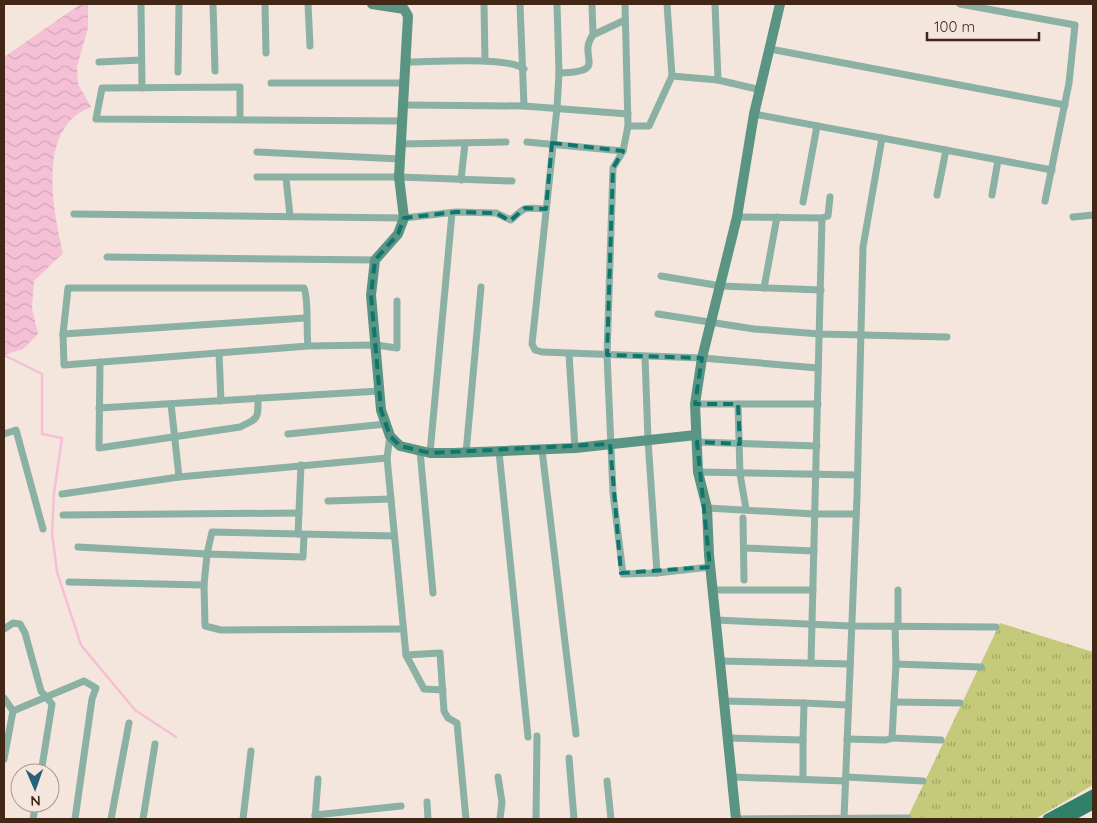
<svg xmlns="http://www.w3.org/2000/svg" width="1097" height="823" font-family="Quicksand,sans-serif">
  <defs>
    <pattern id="grass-tufts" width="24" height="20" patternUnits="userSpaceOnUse" patternTransform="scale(1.25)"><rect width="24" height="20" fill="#c5ca7a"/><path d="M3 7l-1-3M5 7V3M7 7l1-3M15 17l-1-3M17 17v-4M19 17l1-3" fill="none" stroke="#a2a463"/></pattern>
    <pattern id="water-waves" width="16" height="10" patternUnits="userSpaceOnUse" patternTransform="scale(1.25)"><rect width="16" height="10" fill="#f5c0d6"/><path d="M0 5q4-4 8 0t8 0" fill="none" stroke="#d3a5b7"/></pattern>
  </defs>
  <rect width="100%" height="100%" fill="#f4e5dd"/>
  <path fill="url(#grass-tufts)" d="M1000,623l93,29v133l-58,34h-128z"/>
  <path fill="url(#water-waves)" d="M81,4h7v24l-11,38 1,18 13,23c-6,3 -13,6 -17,10 -34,30 -20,98 -11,136l-29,28 -2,27 6,26 -15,15 -19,6v-298z"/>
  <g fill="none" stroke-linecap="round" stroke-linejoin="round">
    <path stroke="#f5c0d6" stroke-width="2.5" d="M4,355l38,19v60l20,4 -8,55 -2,40 5,39 24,73 54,65 41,27"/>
    <g stroke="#8bb0a4" stroke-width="7">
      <path d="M141,4l1,84"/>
      <path d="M213,4l2,67"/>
      <path d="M265,4l1,49"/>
      <path d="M308,4l2,42"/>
      <path d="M484,4l1,57"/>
      <path d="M557,4l2,69 -2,35 -25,236 3,6 7,2 160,6 116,10"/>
      <path d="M592,4l1,31"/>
      <path d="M625,4l3,122"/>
      <path d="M667,4l5,72 46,4 43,10"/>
      <path d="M715,4l3,76"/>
      <path d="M960,4l115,21 -6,58 -24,118"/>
      <path d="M770,49l295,56"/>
      <path d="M99,62l42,-2"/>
      <path d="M407,62c24,0 101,-6 117,7"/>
      <path d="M178,72l1,-68"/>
      <path d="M559,73c52,-1 17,-16 34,-38l32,-15"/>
      <path d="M672,76l-23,50h-21l-5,25 -10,17 -6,187 6,138 10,81 34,-1 53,-6"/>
      <path d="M271,83h134"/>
      <path d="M405,105l119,1 -4,-102"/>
      <path d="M524,106l104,8"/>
      <path d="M754,114l298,56"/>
      <path d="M240,120v-33l-138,1 -6,31 306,2"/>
      <path d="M527,142l96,9"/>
      <path d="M401,144l105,-2"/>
      <path d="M257,152l143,7"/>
      <path d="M257,177h142l113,4"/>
      <path d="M286,178l4,38"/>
      <path d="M461,180l4,-37"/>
      <path d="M937,195l9,-45"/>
      <path d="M992,195l6,-35"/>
      <path d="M803,202l14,-76"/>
      <path d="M74,214l330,4 52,-6 40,1 15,7c16,-15 12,-12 35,-11"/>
      <path d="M737,217l85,1 6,-2 2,-19"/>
      <path d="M1073,217l20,-2"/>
      <path d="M107,257l268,3"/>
      <path d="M661,276l60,10 100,4"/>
      <path d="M764,288l13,-71"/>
      <path d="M658,314l96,15 66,5 127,3"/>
      <path d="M63,334l242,-16"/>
      <path d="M308,346c-2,-15 1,-46 -4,-58h-236l-5,46 1,31 244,-19 68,-1 21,3v-47"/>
      <path d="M219,353l2,48"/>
      <path d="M569,354l6,94"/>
      <path d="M645,357l3,83 9,133"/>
      <path d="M100,362l-1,86 141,-21c19,-9 18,-8 18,-29"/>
      <path d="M171,404l8,73"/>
      <path d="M695,404h123"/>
      <path d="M738,404l2,70 6,35"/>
      <path d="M99,408l280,-17"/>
      <path d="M4,434l12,-4 27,99"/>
      <path d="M288,434l98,-10"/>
      <path d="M390,436l-3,22 19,197 18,34 19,1"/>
      <path d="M697,442l120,4"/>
      <path d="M542,450l34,284"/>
      <path d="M420,451l13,142"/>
      <path d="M499,452l29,285"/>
      <path d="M430,453l22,-240"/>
      <path d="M466,453l15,-166"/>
      <path d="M698,472l159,3"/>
      <path d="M62,494l117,-17 208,-19"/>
      <path d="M328,501l63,-2"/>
      <path d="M707,508l108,6h41"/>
      <path d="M63,515l236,-2"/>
      <path d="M743,518l1,62"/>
      <path d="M298,534l3,-69"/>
      <path d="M304,535l-1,22 -96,-3 -3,31 1,41 16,4 182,-1"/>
      <path d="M78,547l129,7 5,-22 182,4"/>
      <path d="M744,548l70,3"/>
      <path d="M69,582l135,3"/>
      <path d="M712,590h101"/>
      <path d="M716,620l135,6 145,1"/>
      <path d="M898,626v-36"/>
      <path d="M4,629l9,-6 7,1 5,9 16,58 11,13 -11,69"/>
      <path d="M406,655l34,-2 4,58 4,7 9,5 9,96"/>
      <path d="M720,661l130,3"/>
      <path d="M811,663l11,-445"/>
      <path d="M896,664l85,3"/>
      <path d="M4,698l9,13 -9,48"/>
      <path d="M724,701l80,2 -1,37 -75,-2"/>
      <path d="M894,702l66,1"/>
      <path d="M804,703l44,2"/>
      <path d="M13,711l71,-30 12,7 -4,11 -17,120"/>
      <path d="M892,738l49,2"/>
      <path d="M847,739l39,1 6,-2 4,-74 -1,-38"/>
      <path d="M569,758l5,61"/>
      <path d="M498,777l4,25 -2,17"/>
      <path d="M732,777l113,4"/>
      <path d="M846,777l77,4"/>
      <path d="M803,779v-39"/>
      <path d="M607,781l4,38"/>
      <path d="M427,802l1,17"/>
      <path d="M315,815l86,-9"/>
      <path d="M33,819l3,-16"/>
      <path d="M111,819l18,-96"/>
      <path d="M143,819l12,-75"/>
      <path d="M243,819l8,-68"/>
      <path d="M315,819l3,-40"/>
      <path d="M536,819l1,-83"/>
      <path d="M736,819l172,-1"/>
      <path d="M844,819l13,-322 6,-250 19,-109"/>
    </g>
    <g stroke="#5a9482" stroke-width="10">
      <path d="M372,4l32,5 4,7 -9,161 5,41 -6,16 -23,26 -4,35 10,115 9,26 10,10 30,7h23l122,-5 121,-13"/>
      <path d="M736,819l-27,-264 -2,-47 -9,-36 -3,-68 7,-46 35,-141 17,-103 26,-110"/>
    </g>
    <g stroke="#31806a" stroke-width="11">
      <path d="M1048,819l45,-24"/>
      <path d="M1065,819l28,-15"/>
    </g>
  </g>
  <path fill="none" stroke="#0f766e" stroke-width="4" stroke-dasharray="10 6" stroke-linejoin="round" d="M552,143l71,8 -10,17 -6,187 95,3 -7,46h43l2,40 -43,-2 13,125 -89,6 -11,-129 -180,9 -30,-7 -10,-10 -9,-26 -10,-115 4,-35 23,-26 6,-16 52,-6 40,1 14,8 15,-13 21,1z"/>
  <rect width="1097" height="823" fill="none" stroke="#422716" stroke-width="10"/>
  <g transform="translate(35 788) rotate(178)"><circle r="24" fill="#f4e5dd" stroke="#ad998d"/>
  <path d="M0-4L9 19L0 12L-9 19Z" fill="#29617b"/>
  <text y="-8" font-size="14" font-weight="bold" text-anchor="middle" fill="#422716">N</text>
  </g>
  <path d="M927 32v8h112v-8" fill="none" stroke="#422716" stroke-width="2.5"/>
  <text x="934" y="32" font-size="15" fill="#422716" stroke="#f4e5dd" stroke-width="4" paint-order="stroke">100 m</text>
</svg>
